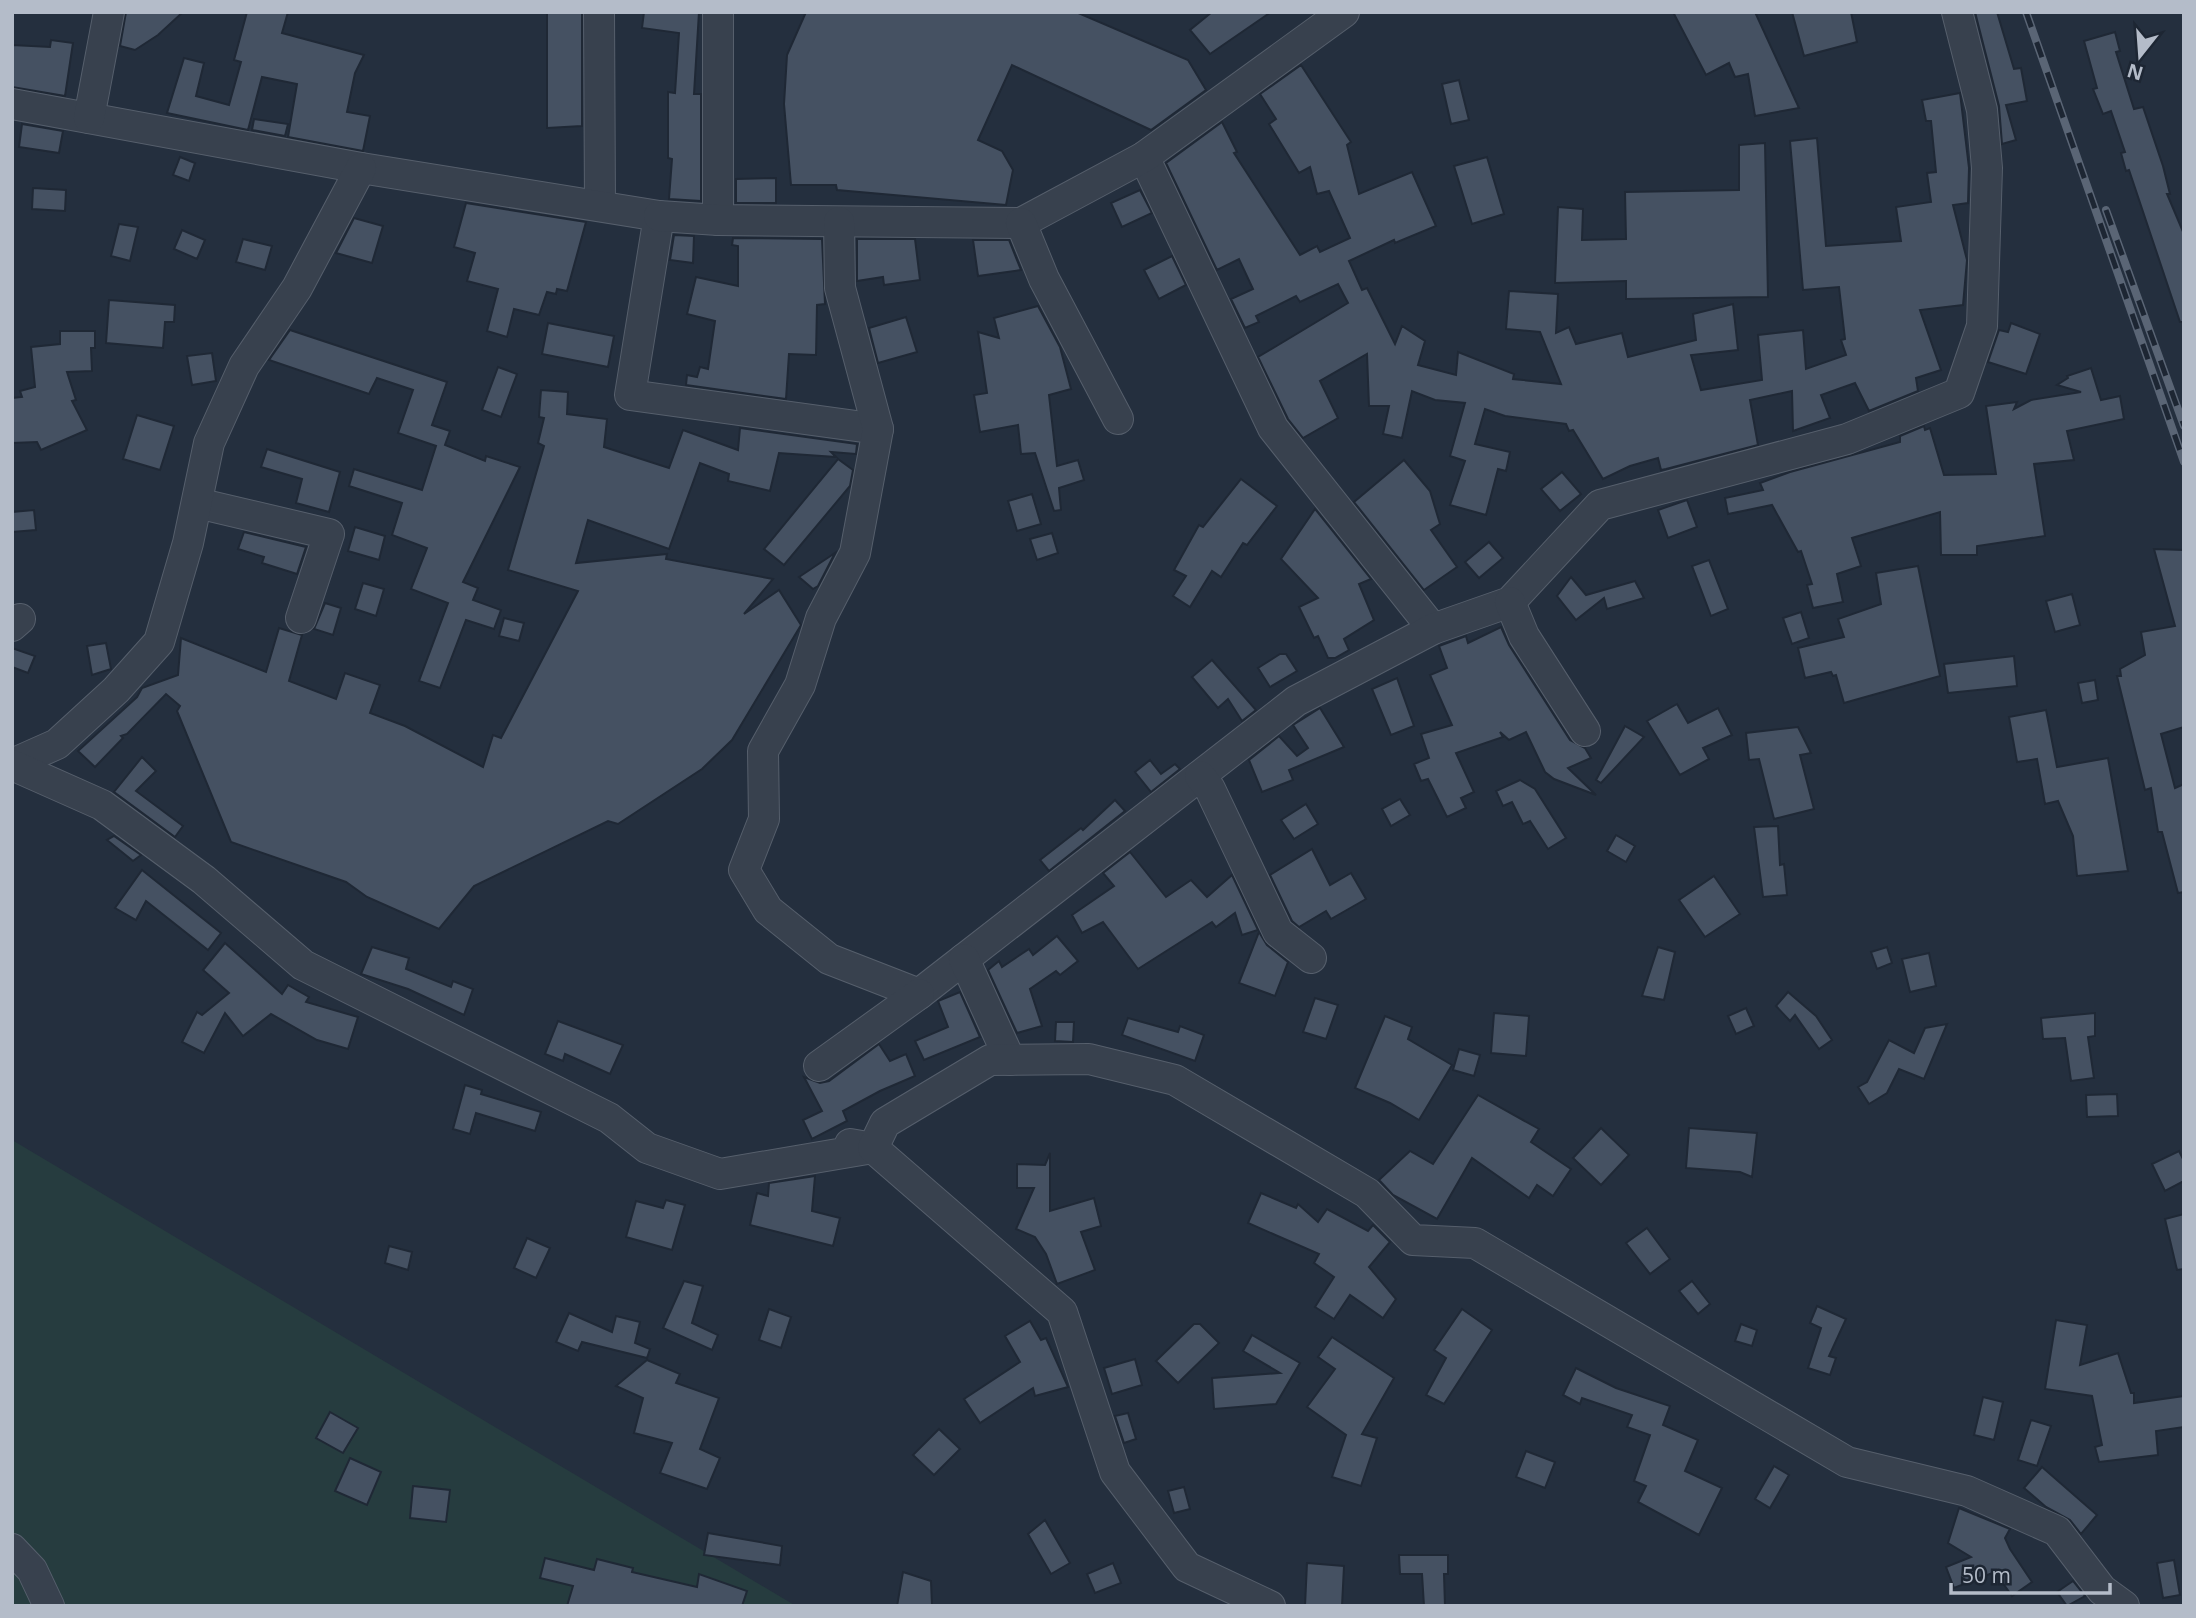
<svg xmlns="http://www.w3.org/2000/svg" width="2196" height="1618" font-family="'Open Sans',sans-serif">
  <rect width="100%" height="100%" fill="#242f3e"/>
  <path fill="#263c3f" d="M12,1140l784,466h-784z"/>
  <g fill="#455162" stroke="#1f2835" stroke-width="2">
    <path d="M126,12h57l-25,23 -23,15 -15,-4z"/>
    <path d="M247,12h41l-6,21 82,22 -9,18 -8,39 23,4 -7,35 -75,-14 9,-53 -35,-7 -14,53 -81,-17 17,-55 20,5 -8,33 33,9 12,-43 -7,-2z"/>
    <path d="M547,12h35v114l-35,2z"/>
    <path d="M644,12h55l-5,82h7v107l-32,-2 3,-40 -4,-1v-66l7,1 4,-60 -37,-5z"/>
    <path d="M806,12h270l112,48 18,30 -55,40 -139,-65 -34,75 24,11 11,19 -7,35 -169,-15 -1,-5h-45l-7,-81 3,-49z"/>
    <path d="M1212,12h59l-61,42 -20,-24z"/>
    <path d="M1673,12h82l44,96 -44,8 -7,-42 -13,3 -6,-14 -23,12z"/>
    <path d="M1792,12h59l6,30 -53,14z"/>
    <path d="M1975,12h22l17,57 7,-1 6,33 -21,4 10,35 -14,4 -3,-38z"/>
    <path d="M2115,32l5,19 -4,1 18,57 9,-2 20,59 7,28h-3l17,40v88h-4l-51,-152 -3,1 -5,-18 4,-1 -14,-41 -8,3 -10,-25 4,-1 -13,-47z"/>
    <path d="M51,40l22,3 -8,53 -53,-9v-42l38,2z"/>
    <path d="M1301,65l50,77 -4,3 12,49 53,-22 24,54 -41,17 -1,-3 -45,21 13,29 5,-2 28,56 7,-18 23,15 -7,24 38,10 2,-23 56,22 -1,5 48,5 -21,-52 -34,-3 3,-38 49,3 -2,39 13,-6 7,17 46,-11 6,24 68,-17 -3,-26 40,-10 5,46 -47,5 10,35 61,-10 -4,-45 45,-5 3,39 40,-14 -5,-15 4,-1 -6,-52 -36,3 -13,-149 27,-3 9,108 75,-5 -5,-34 35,-5 -4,-29 9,-1 -5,-51h-5l-4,-21 38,-7 9,75 -1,35 -15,2 14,55 -4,45 -43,5 21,60 -25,8 2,13 -49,20 -14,-28 -34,12 9,23 -37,13 -1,-40 -42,9 8,45 -92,24 -5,1 -3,-12 -28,8 -27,13 -30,-49 -4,1 -3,-7 -61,-8 -20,-7 -10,35 35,8 -4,19 -8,-2 -12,46 -36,-10 15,-44 -15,-5 15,-53 -30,-3 -23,-9 -10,47 -19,-4 6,-28h-20l-2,-52 -47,27 18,37 -35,20 -15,-19 -30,-62 90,-54 -10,-19 -38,18 -4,-6 -40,20 3,6 -14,6 -14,-29 22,-10 -14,-30 -22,11 -51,-107 56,-41 15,30 -3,1 66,102 17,-9 3,6 30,-14 -21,-47 -12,3 -7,-27 -11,6 -30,-49 7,-5 -16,-25z"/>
    <path d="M1459,80l10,40 -18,4 -9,-40z"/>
    <path d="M254,119l34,5 -3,12 -33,-6z"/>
    <path d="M22,124l41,7 -4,22 -40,-6z"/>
    <path d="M1765,143l3,154 -142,2v-18l-71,2 3,-76 25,2 -1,31 44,-1 -1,-47 114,-2v-45z"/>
    <path d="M180,157l15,6 -6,18 -16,-6z"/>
    <path d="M1487,157l17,57 -32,10 -18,-58z"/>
    <path d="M776,178v25h-40v-24z"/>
    <path d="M33,188l33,2 -1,21 -33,-2z"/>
    <path d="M1140,190l12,23 -30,14 -11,-24z"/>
    <path d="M466,203l120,19 -19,69 -10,-2 -1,5 -9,-2 -8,23 -25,-6 -7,28 -20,-6 11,-42 -31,-8 8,-28 -21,-6z"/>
    <path d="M354,218l29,8 -11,37 -36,-10z"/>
    <path d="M119,224l19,3 -8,34 -19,-5z"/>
    <path d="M182,230l23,10 -8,19 -23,-10z"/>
    <path d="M674,235l20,1 -1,27 -23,-3z"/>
    <path d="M733,238l89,1 3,65 -8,1 -1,50 -27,-1 -3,45 -100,-14 1,-10 10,2 3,-10 8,2 7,-48 -28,-7 9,-37 42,9v-40l-6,-1z"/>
    <path d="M243,239l29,7 -7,24 -29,-8z"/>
    <path d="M857,239h58l5,41 -36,5 -1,-8 -26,4z"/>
    <path d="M973,240h36l12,30 -43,6z"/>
    <path d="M1172,256l14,29 -27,14 -15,-29z"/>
    <path d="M109,300l66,5 -1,17h-9l-2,26 -57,-5z"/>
    <path d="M1038,306l22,41 11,42 -22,6 8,71 21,-6 6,20 -25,8 2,22 -7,1 -19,-58 -14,1 -3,-29 -38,7 -6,-37 13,-2 -9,-61 21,6 -5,-20z"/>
    <path d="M906,317l11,35 -39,11 -9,-35z"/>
    <path d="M548,323l66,13 -6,31 -66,-13z"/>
    <path d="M2011,323l29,11 -14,40 -38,-12 11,-32 9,2z"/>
    <path d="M290,330l157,52 -15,43 18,6 -5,14 40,16 1,-5 34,11 -57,115 15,6 -5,12 28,10 -7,19 -28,-9 -26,68 -21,-7 29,-78 -37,-14 16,-41 -35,-13 10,-32 -53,-17 5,-17 68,21 14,-44 -38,-13 15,-43 -36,-12 -8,16 -100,-34z"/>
    <path d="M60,331h35v17h-4l1,23 -25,1 9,28 -4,1 15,29 -46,20 -4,-8 -25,1v-45l10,-1 -2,-6 15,-4 -4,-40 29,-3z"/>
    <path d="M212,353l4,28 -24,4 -5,-29z"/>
    <path d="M498,367l19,7 -16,43 -19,-7z"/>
    <path d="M2091,368l10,32 19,-4 4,23 -57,12 7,29 -40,4 11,72 -68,10v9h-36l-1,-43 -88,26 9,28 -24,8 6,28 -30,6 -6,-23 5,-1 -11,-33 -3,1 -26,-47 -44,9 -3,-16 38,-8 -3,-7 30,-11 110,-30v-6l24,-10 1,4 5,-2 14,47 52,-1 -10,-68 31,-4 -3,7 17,-9 50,-8 -24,-7 11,-7 -1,-2z"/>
    <path d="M541,390l27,2 -1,22 40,5 -3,28 65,21 14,-38 55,20 2,-22 117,16 -1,10 -25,-2 5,5 -57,-4 -9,38 -42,-10 1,-7 -29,-11 -31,86 -81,-29 -12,43 91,-9 -1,5 107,20 -29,35 35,-24 22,35 -69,115 -30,29 -84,55 -10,-3 -134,65 -35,43 -72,-32 -21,-15 -115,-40 -54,-131 3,-5 -14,-12 -39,40 -6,2 2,2 -28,29 -17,-16 59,-54 5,-9 36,-13 3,-37 85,34 13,-44 23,7 -13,46 47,18 9,-26 35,12 -10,28 35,13 78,41 10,-32 8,3 77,-147 -70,-21 36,-124 -6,-3 6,-25 -5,-1z"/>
    <path d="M137,415l37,11 -14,44 -37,-11z"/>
    <path d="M267,449l73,23 -11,40 -33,-9 6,-24 -41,-12z"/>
    <path d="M838,459l15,11 -3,16 -66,79 -20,-16z"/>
    <path d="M1404,460l26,31 10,33 -9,6 26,37 -33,23 -70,-88z"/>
    <path d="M1562,472l19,22 -21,17 -19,-22z"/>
    <path d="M1241,479l36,27 -30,39 -4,-2 -22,34 -9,-6 -22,36 -17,-11 13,-20 -12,-6 25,-45 4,2z"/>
    <path d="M1032,494l9,30 -24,7 -9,-30z"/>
    <path d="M1687,500l10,27 -29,11 -10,-28z"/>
    <path d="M1315,509l56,70 -12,5 15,36 -30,19 5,11 -14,8h-7l-10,-22 -4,2 -15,-31 19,-9 -37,-39z"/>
    <path d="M34,510l2,20 -24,2v-20z"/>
    <path d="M355,527l30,9 -6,24 -31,-9z"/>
    <path d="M244,532l62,15 -9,27 -35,-11 2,-6 -26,-8z"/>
    <path d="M1052,533l6,20 -21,7 -7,-21z"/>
    <path d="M1489,542l14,16 -24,20 -14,-16z"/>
    <path d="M2154,549l30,1v177l-23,7 14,54 9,-4v108l-6,1 -16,-61h-4l-7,-44 -6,2 -28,-114h4l-1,-7 25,-14 -4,-23 34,-6z"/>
    <path d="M835,553l-17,33 -5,3 -14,-12z"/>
    <path d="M1709,560l19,49 -17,7 -19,-50z"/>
    <path d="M1918,566l22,110 -96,27 -8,-28 -3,1 -2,-4 -26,6 -7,-30 46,-11 -6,-18 43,-15 -5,-31z"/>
    <path d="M1571,577l15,18 49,-14 9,17 -37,11 -3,-11 -28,22 -19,-24z"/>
    <path d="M363,583l21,6 -8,27 -21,-7z"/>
    <path d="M2072,594l8,31 -25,7 -9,-31z"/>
    <path d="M325,603l16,5 -8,27 -19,-6z"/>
    <path d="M1801,612l8,26 -17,6 -9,-26z"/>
    <path d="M504,618l20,5 -5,18 -20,-5z"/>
    <path d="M1501,627l8,18 61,95 15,8 6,10 -23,10 28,27 -42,-16 -9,-7 -19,-40 -17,8 -9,-8 3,5 -47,16 18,39 -13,6 5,10 -19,9 -19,-38 -7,2 -7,-17 15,-6 -8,-24 31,-9 -22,-50 17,-7 -8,-22 27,-10 2,7z"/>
    <path d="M106,643l5,26 -19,6 -5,-29z"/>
    <path d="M12,648l23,8 -7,17 -16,-6z"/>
    <path d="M1280,654h6l11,17 -27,16 -12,-19z"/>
    <path d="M2014,656l3,30 -69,7 -4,-29z"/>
    <path d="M1212,660l44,50 -14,11 -14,-22 -10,9 -26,-31z"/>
    <path d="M1397,678l17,48 -23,9 -19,-46z"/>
    <path d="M2095,680l3,20 -16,3 -4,-20z"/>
    <path d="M1677,704l11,19 30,-15 14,27 -29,13 6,11 -29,16 -33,-54z"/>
    <path d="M1320,708l24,39 -55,23 4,10 -31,12 -13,-32 30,-24 18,20 11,-8 -15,-23z"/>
    <path d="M2046,710l11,57 51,-9 20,113 -51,5 -4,-40 -15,-35 -13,3 -8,-45 -20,3 -8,-45z"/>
    <path d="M1625,726l19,11 -43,46 -5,-3z"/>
    <path d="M1798,727l13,26 -11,2 14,54 -40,10 -15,-60 -10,1 -3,-27z"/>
    <path d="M142,757l14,14 -20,20 47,35 -8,11 -61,-45z"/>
    <path d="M1150,760l11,14 14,-10 5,5 -29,23 -16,-20z"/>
    <path d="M1520,780l15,9 31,49 -18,11 -18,-28 -7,3 -11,-22 -9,4 -7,-15z"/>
    <path d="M1400,799l10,16 -19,11 -9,-17z"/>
    <path d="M1115,800l10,11 -76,60 -9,-11 41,-32 2,2z"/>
    <path d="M1306,804l12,20 -24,15 -13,-19z"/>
    <path d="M1778,826l2,39 4,-1 3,31 -24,2 -9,-70z"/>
    <path d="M1616,835l19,11 -9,16 -19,-11z"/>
    <path d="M114,836l27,19 -8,6 -26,-21z"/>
    <path d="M1312,849l18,36 21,-12 15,26 -35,20 -5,-8 -27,16 -7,-6 -22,-46z"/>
    <path d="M1130,852l36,45 25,-17 16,17 25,-22 26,55 -16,5 -7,-22 -19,14 -4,-5 -74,47 -35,-47 -21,11 -10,-18 42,-29 -11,-13z"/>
    <path d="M142,870l79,63 -13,17 -62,-49 -10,19 -21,-12z"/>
    <path d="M1714,876l26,38 -35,23 -26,-37z"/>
    <path d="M1259,932l8,13 21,17 -13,34 -36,-13z"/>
    <path d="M1057,936l21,25 -18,14 -4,-4 -26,18 12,37 -25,7 -29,-63 11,-9 3,6 27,-18 4,6z"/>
    <path d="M225,943l57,51 6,-9 21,12 -3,5 52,15 -10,32 -31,-9 -46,-26 -28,22 -18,-23 -21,40 -22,-11 15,-30 5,3 27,-22 -26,-23z"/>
    <path d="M372,947l37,11 -3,11 45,18 2,-6 20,8 -9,26 -56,-26 -47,-15z"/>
    <path d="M1658,947l17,5 -11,48 -22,-4z"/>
    <path d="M1887,947l5,16 -15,6 -6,-17z"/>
    <path d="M1929,953l7,33 -26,6 -8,-33z"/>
    <path d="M960,992l20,45 -56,23 -9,-19 33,-14 -10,-26z"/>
    <path d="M1788,992l28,24 16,24 -13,9 -24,-34 -5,6 -14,-15z"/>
    <path d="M1315,998l23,7 -12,34 -23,-7z"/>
    <path d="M1746,1008l8,18 -18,8 -8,-18z"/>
    <path d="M1494,1013l35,3 -3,40 -35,-3z"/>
    <path d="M2095,1013v23l-7,1 6,41 -23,3 -6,-43 -22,1 -2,-21z"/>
    <path d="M1385,1016l27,11 -4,12 44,26 -33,55 -29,-17 -35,-15z"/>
    <path d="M1128,1018l50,14 2,-6 24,9 -9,26 -73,-26z"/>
    <path d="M558,1021l65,24 -13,29 -45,-20 -2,7 -18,-7z"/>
    <path d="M1056,1022h18l-1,20 -18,-1z"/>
    <path d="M1947,1024l-23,55 -25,-10 -12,24 -18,11 -11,-17 9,-5 22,-42 25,13 11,-25z"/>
    <path d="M879,1044l11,17 16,-7 9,22 -35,15 -37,20 4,10 -35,18 -9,-19 19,-9 -18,-34 16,6 9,-2z"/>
    <path d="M1459,1049l21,6 -6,21 -21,-6z"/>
    <path d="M465,1085l17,5 -1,4 60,18 -6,19 -59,-18 -6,21 -17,-5z"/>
    <path d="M2117,1094l1,22 -31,1 -1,-22z"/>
    <path d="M1478,1095l61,34 -8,13 40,27 -18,27 -16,-11 -8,13 -57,-40 -35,61 -44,-24 -14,-15 31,-29 23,13z"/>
    <path d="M1601,1128l28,27 -28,30 -28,-27z"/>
    <path d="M1689,1128l68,5 -5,44 -12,-5 -54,-4z"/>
    <path d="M2179,1151l5,10v20l-19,10 -13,-27z"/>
    <path d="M1050,1153v58l44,-13 7,28 -20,6 14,38 -38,14 -11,-30 -11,-17 -19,-8 18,-41h-17v-24l28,1z"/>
    <path d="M815,1176l-3,35 28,7 -7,28 -83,-21 7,-32 11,3 1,-13z"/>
    <path d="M1261,1193l35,15 2,-4 20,18 9,-13 41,22 5,-6 17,17 -21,25 27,32 -13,19 -33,-23 -16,24 -19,-12 19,-30 -20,-14 5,-9 -71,-31z"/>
    <path d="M666,1200l19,5 -13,45 -46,-13 10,-36 27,7z"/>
    <path d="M2184,1214v55l-7,1 -12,-51z"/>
    <path d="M1647,1228l23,31 -20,15 -24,-31z"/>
    <path d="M527,1238l23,10 -14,30 -22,-10z"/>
    <path d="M389,1246l23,6 -4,18 -23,-7z"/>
    <path d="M684,1281l19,5 -11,37 26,12 -6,15 -49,-22z"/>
    <path d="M1692,1281l18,23 -12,10 -19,-23z"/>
    <path d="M1817,1306l29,13 -17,37 7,2 -6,17 -22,-7 13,-40 -11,-5z"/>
    <path d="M769,1309l22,8 -10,31 -22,-8z"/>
    <path d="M1462,1309l30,21 -48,74 -18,-9 20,-37 -12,-8z"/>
    <path d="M569,1313l43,19 4,-16 24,6 -5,21 15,6 -3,9 -65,-16 -4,9 -22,-9z"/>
    <path d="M2056,1320l31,5 -7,40 38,-12 13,40h3v10l50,-7v31l-28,4 2,24 -59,7 -4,-15 7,-2 -10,-49 -47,-7z"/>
    <path d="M1030,1321l11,19 5,-2 22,49 -33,9 -2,-8 -53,35 -16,-24 56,-37 -15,-26z"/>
    <path d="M1194,1324h6l19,19 -41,40 -22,-22z"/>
    <path d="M1741,1324l16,6 -5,16 -17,-5z"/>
    <path d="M1252,1335l48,28 -24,41 -62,5 -2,-31 68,-5 -37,-22z"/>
    <path d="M1332,1337l62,41 -32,56 15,4 -16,48 -29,-9 14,-42 -39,-28 28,-38 -17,-12z"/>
    <path d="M1135,1359l7,26 -30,9 -8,-26z"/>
    <path d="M647,1360l33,14 -4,9 43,15 -19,51 20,9 -13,31 -47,-16 12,-30 -38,-10 9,-35 -27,-12z"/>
    <path d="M1576,1368l40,20 54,18 -7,19 35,15 -13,31 37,17 -23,47 -61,-33 8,-16 -12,-5 16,-46 -23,-8 5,-12 -50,-17 -2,6 -17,-9z"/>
    <path d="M1983,1397l20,5 -9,38 -20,-5z"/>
    <path d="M330,1412l28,16 -15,25 -27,-15z"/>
    <path d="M1128,1413l8,26 -12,4 -9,-27z"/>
    <path d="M2031,1420l20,6 -14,40 -19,-6z"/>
    <path d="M939,1429l21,20 -26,26 -21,-20z"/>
    <path d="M1526,1451l29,11 -10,26 -29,-11z"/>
    <path d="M350,1458l31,14 -14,33 -32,-14z"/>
    <path d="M1774,1466l15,9 -19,33 -15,-9z"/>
    <path d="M2042,1467l55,48 -16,19 -11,-14 -24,-13 -22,-19z"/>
    <path d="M413,1486l37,4 -4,32 -36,-4z"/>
    <path d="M1184,1487l6,22 -16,4 -6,-22z"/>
    <path d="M1959,1508l51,21 -5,9 5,11 22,33 -20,14 -17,-24 -41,16 -8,-21 25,-10 -23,-14z"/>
    <path d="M1045,1520l25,43 -19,11 -23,-40z"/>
    <path d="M708,1533l74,13 -2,19 -76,-10z"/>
    <path d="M1399,1555h49v19h-4l1,32h-21l-2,-32h-22z"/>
    <path d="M545,1558l49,12 3,-11 36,9 -1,4 65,15 2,-13 48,17 -5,15h-175l6,-20 -33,-8z"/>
    <path d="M2174,1560l6,35 -17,3 -6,-35z"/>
    <path d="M1113,1563l8,20 -26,10 -8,-19z"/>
    <path d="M1307,1563l37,3 -2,40h-37z"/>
    <path d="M903,1572l28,9 1,25h-35z"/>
    <path d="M2073,1581l12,15 -18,10 -10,-14z"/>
  </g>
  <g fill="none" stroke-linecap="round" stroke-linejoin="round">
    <g stroke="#565f6c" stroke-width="32">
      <g id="minor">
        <path d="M599,12l1,194"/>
        <path d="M718,12v208"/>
        <path d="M12,104l349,64 298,48 -29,179 248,34"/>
        <path d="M89,118l20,-106"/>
        <path d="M1144,157l129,271 160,201"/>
        <path d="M659,216l59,4 303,3 123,-66 200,-145"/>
        <path d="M839,222l1,66 38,141 -23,124 -34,65 -21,67 -37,66 1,68 -20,51 24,40 61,49 90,35 377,-293 137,-72 77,-27 90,-97 247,-66 112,-46 23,-67 5,-158 -5,-58 -25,-98"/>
        <path d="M1021,223l23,56 74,140"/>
        <path d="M197,503l132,31 -28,84"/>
        <path d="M1510,602l14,34 61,95"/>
        <path d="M12,626l8,-7"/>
        <path d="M12,764l45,-20 59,-54 43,-48 29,-99 21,-100 35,-77 53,-78 64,-120"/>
        <path d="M12,765l90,40 102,75 99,85 306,153 38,30 73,26 153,-26 -23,-4"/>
        <path d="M1200,776l10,13 68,143 33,26"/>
        <path d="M964,959l46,101"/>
        <path d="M819,1066l100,-72"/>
        <path d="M12,1549l20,21 17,36"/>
        <path d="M1270,1606l-83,-39 -72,-95 -53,-160 -189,-164 12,-25 105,-63 99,-1 86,21 192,113 46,47 62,3 372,219 120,29 90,40 45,59 22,16"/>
      </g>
    </g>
    <use href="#minor" stroke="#38414e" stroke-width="30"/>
    <g stroke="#5a6575" stroke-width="8">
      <g id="rail">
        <path d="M2026,12l158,450"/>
        <path d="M2106,210l78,216"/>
      </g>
    </g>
    <use href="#rail" stroke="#1d2633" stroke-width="5" stroke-dasharray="16" stroke-linecap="butt"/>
  </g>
  <rect width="2196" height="1618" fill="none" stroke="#b4bcc9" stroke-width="28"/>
  <g transform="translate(2140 56) rotate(197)" stroke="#1d2633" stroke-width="5" paint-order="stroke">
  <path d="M0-5L12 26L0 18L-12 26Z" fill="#b4bcc9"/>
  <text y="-10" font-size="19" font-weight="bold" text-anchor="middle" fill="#b4bcc9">N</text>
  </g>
  <path d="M1951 1583v10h159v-10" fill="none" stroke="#b4bcc9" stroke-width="3.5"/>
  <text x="1962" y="1583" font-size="21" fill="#b4bcc9" stroke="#1d2633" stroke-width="5" paint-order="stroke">50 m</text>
</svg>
